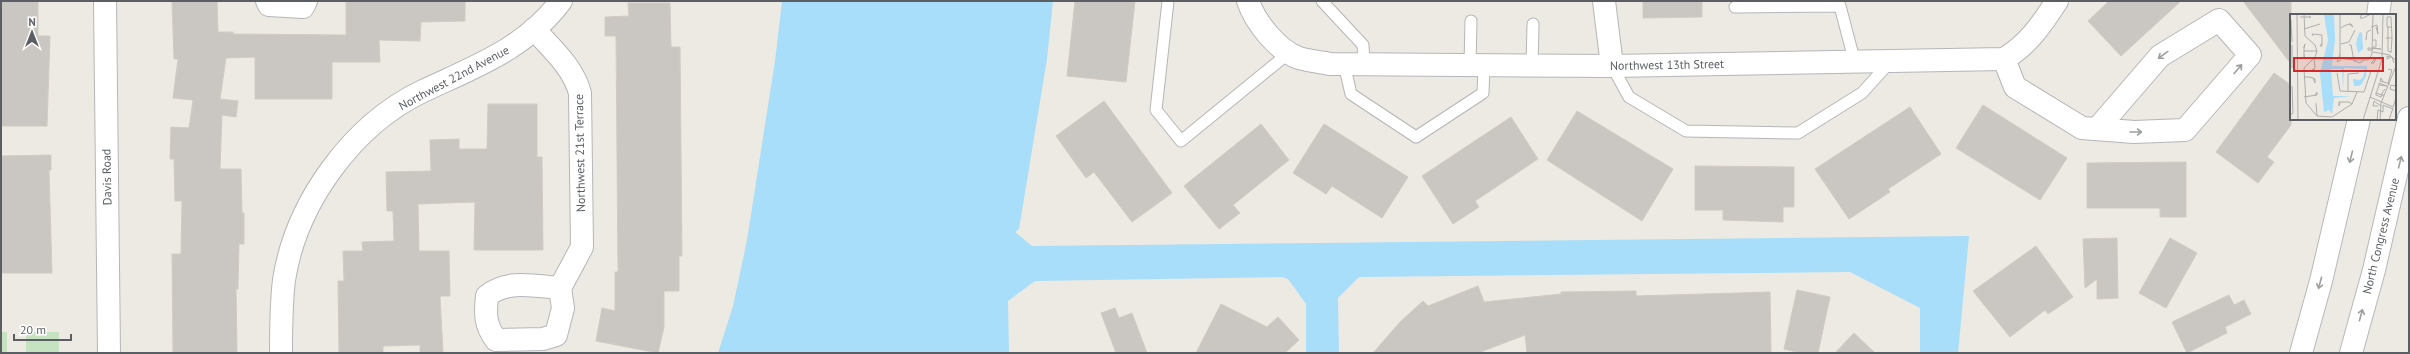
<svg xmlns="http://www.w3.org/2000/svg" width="2410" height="354" font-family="'PT Sans',sans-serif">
  <rect width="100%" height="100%" fill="#edeae3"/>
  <g fill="#c5e3c1">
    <rect x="1" y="332" width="6" height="21"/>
    <rect x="26" y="332" width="33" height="21"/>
  </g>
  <path fill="#a8def9" d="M782,1h271l-6,58 -28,170 -4,3 17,14 937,-10 -11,117h-38v-45l-70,-36 -491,5 -21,21 1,55h-33v-49l-18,-25 -6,-2 -247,4 -27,20 1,52h-291l15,-47 14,-66 28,-179z"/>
  <g fill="#cac7c2" stroke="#d1cbc2">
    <path d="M1,1h37v35h12l-3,90h-46z"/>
    <path d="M172,1h45l1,31h15v2l113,1v-34h119v20l-44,1 -1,19 -41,-1 1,22h-48v37h-77v-42l-29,1 -6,41 18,2 -2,16 -14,-2 -2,54h21l1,44h2v31h-5l-1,45h-2l1,64h-64l-1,-99h9l1,-53h-7l-1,-42h-4l1,-32 18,1 4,-28 -20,-2 5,-39h-4z"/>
    <path d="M1075,1h60l-9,81 -59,-6z"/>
    <path d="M1643,1h59v16l-59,1z"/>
    <path d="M2109,1h72l-60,55 -33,-35z"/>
    <path d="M2243,1h48v63z"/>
    <path d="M628,3h42l1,44h9l2,209h-3v35h-15v36l-6,26 -62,-12 6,-33 13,3v-39h3l-2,-236h-11v-19l24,-1z"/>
    <path d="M2274,73l17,12v40l-24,32 7,5 -16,21 -42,-31z"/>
    <path d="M1104,101l68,92 -40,29 -38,-50 -8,6 -30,-42z"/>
    <path d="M488,104h49v53h5l1,93h-69l1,-48 -57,2 1,47h30l1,45h-10l3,57h-23v-8l-37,1v7h-44l-1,-72h6l-1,-30h20l-1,-9 32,-1 -1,-30h-6l-1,-39 45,-1 -1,-31 29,-1v10h28z"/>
    <path d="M1983,105l84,53 -27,42 -84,-52z"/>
    <path d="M1910,107l31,47 -53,35 2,3 -41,27 -34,-50z"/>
    <path d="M1577,111l96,58 -31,52 -95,-61z"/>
    <path d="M1511,117l27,42 -63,42 4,6 -26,17 -31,-48z"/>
    <path d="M1261,124l28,36 -56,45 7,8 -21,16 -35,-43z"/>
    <path d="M1324,124l84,53 -26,41 -50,-32 -6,8 -33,-21z"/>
    <path d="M51,155v15h-2l3,103h-51v-117z"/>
    <path d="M2186,162v55h-26v-9h-73v-45z"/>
    <path d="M1695,166l99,1v40h-11v15l-60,-2v-10h-28z"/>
    <path d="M2117,238l1,60 -21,1v-20l-12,9 -2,-49z"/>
    <path d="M2170,238l27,15 -31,55 -27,-15z"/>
    <path d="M2036,246l37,51 -25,17 -3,-4 -35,27 -37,-46z"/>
    <path d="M1478,286l6,16 77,-8v-2l75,-1v5l134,-4 1,61h-244l-2,-18 -47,18h-105l27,-31 23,-21 5,5z"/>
    <path d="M1797,290l33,7 -12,56h-17l-17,-4z"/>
    <path d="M2229,295l5,10 10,-5 7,14 -26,13 2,6 -40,20 -15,-31z"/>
    <path d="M1221,304l46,23 11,-10 21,23 -14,13h-89z"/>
    <path d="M1115,308l4,10 13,-5 15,40h-31l-15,-40z"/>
    <path d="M1854,333l21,20h-40z"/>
  </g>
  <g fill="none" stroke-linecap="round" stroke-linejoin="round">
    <g stroke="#b4b6b9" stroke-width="13">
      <g id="service">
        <path d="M1168,1l-12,109 25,31 109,-89"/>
        <path d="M1322,1l41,44 1,19"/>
        <path d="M1735,7l105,-1 15,57"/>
        <path d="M1344,64l7,30 65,43 67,-44 1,-28"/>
        <path d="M1470,65l1,-44"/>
        <path d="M1532,66l1,-42"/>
        <path d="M1612,66l17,31 57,34 112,2 64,-40 28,-31"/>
      </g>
    </g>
    <g stroke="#b4b6b9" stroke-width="24">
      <g id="minor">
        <path d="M105,1l4,352"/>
        <path d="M267,1l2,4 34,2 3,-6"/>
        <path d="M1248,1c7,21 30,50 51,57 10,3 21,4 31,6l282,2 392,-7c24,-14 38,-35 53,-58"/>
        <path d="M1604,1l8,65"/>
        <path d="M534,29c18,20 39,38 46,64l2,154 -22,41 3,20 -7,27 -13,4 -47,1c-11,-15 -11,-26 -9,-44 21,-17 47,-10 73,-8"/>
        <path d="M2004,59l11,28 67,41 52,4 51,-2 65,-75 -31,-35 -59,36 -63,73"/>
        <path d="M281,353c0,-24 0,-48 3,-73 12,-77 68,-155 139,-189 51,-24 102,-42 138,-90"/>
      </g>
    </g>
    <g stroke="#b5b8bc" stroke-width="24">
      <g id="secondary">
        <path d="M2378,15l2,-14"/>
        <path d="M2301,353l20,-72 38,-162"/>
        <path d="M2351,353l23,-83 35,-152"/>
      </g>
    </g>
    <use href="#service" stroke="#fff" stroke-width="11"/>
    <use href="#minor" stroke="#fff" stroke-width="22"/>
    <use href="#secondary" stroke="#fff" stroke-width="22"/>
  </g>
  <defs><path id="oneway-shaft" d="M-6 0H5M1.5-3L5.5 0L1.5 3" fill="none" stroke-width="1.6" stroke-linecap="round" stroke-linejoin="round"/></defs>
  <g stroke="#9d9fa1">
    <use href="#oneway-shaft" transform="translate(2163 55) rotate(144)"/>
    <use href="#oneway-shaft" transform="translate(2238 69) rotate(-49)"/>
    <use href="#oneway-shaft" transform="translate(2136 132)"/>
    <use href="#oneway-shaft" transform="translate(2351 157) rotate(104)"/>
    <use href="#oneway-shaft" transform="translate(2400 162) rotate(-76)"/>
    <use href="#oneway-shaft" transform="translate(2320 283) rotate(105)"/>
    <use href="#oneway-shaft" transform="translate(2361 315) rotate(-75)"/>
  </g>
  <g text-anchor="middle" stroke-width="4" stroke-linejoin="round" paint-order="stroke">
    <g font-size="12" fill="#5b5f63" stroke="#fff">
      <text transform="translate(1667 65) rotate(-1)" y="4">Northwest 13th Street</text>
      <text transform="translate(454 78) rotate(-28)" y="4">Northwest 22nd Avenue</text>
      <text transform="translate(580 153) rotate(-91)" y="4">Northwest 21st Terrace</text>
      <text transform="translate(107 177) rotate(-91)" y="4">Davis Road</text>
      <text transform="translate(2381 236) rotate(-76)" y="4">North Congress Avenue</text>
    </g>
  </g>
  <g transform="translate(2290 14)">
    <rect width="106" height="106" fill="#edeae3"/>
    <path d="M34,0h10l1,25 -3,27h35l-1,10 -5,9 -3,1h-4l-1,-7 7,1 3,-3 2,-8 -21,-1 -1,22 -1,-21h-11l2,27h18l-17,2 -2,16 -3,-4 -5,2 -4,-39 8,-33zM72,18l1,17 -5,4 -2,-10 3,-10z" fill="#a8def9"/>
    <path fill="none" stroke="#afaeac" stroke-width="1" d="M7,0l1,106M14,0l1,22 10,9 2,6 -2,6 -11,11 2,35 11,13 15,1 20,-13 5,-12M50,0v44l13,2h15l4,-6 1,-40M72,0l-2,4h3l8,-4M10,3h11h-2M1,6l1,22M81,13l6,-2 1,9 -2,-7M98,13v24l3,1M102,13h-5v-10h4l1,21M51,14l3,-2 5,-2h2l2,3 -4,-3M14,15l16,-5M23,22l-1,-2 10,1v11h-2l2,-3M96,24h6l-1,15M76,26l1,-8 4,-2M51,30l8,-2 6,-12M2,31v23M59,31h2l3,16 6,2 4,-3M83,33h3v-7h-3M14,34l1,-4 -1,3v10l1,1 -1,-3M83,36h-5v-2l13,1 -8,-1M14,37h13M83,38l17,3 6,6M50,40l-3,8 4,-2M101,43l-4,2v-3l3,1h2l2,6M86,44l-2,5h-3zM24,45l1,8 -1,3h-2l3,-2M47,59l3,18 24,1 7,-21M14,63h5l4,1 2,1v4l-2,-5M93,68l-2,-4 -1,3 10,3M98,69l4,-13 -4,-1M106,72l-5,-1 -1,4 6,2M58,78v-18l11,-1M86,79l1,-2 2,-6v-2l8,3 -8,-1M94,81h-2l-6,-2v2l5,2 1,-2v-2l3,-4M14,83l13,-2v-3l-2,3M80,83l23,10 3,-9M50,88l-1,4v-4h10l3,2M26,89l1,13M88,92h-5l1,-5 7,5M0,101l3,-2 -1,-27M73,106l19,-61 1,-45M87,106l1,-10 5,2v-7l10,4M90,106l1,-17 15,-37M99,106l4,-12"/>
    <path fill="#d62828" fill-opacity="0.15" stroke="#d62828" stroke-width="2" d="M4,44h89v13h-89z"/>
    <rect width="106" height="106" fill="none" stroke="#5b5f63" stroke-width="2"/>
  </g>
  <rect width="2410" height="354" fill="none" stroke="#5b5f63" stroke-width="4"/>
  <g transform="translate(32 32)" stroke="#ffffff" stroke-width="3" paint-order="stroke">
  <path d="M0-3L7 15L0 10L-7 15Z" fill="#5b5f63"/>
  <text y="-6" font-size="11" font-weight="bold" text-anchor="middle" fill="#5b5f63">N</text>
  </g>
  <path d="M14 334v6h57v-6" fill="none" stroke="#5b5f63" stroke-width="2"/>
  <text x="20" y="334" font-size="12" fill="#5b5f63" stroke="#ffffff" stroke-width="3" paint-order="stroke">20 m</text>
</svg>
